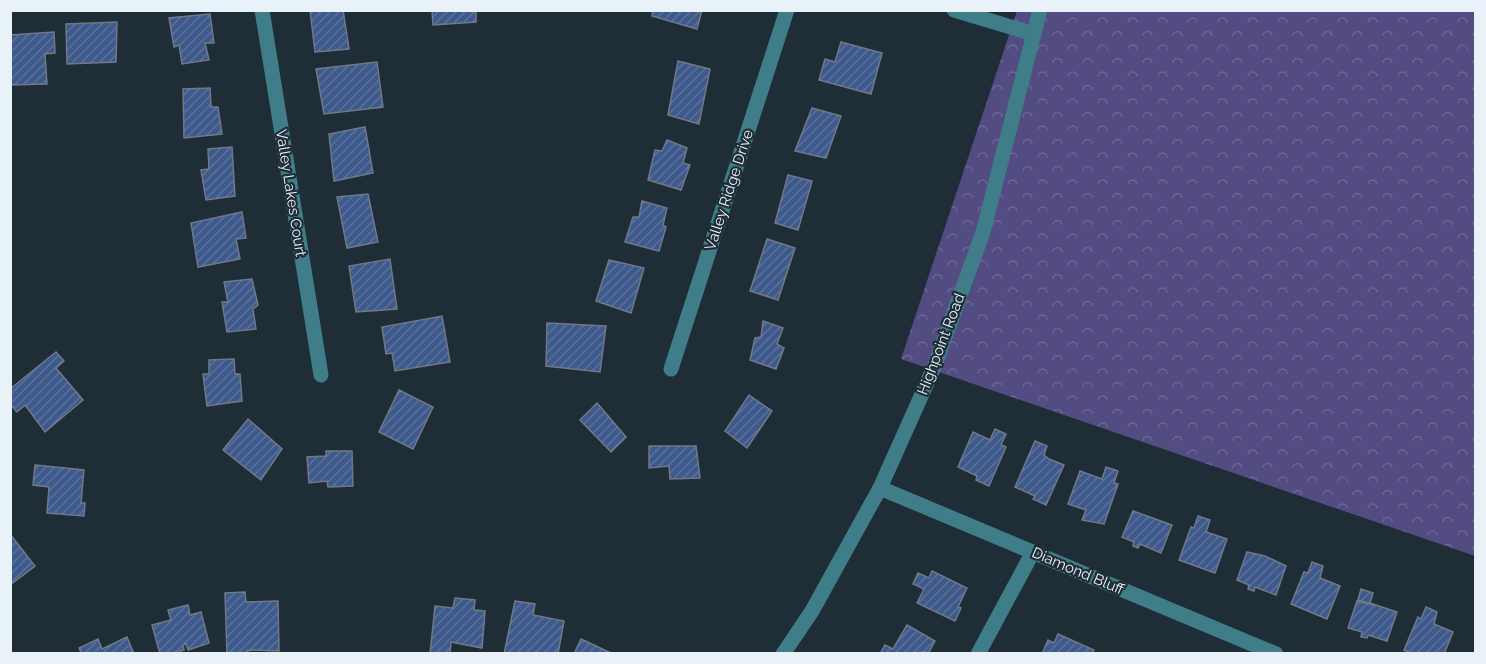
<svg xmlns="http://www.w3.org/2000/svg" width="1486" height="664" font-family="Raleway,sans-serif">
  <defs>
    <pattern id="forest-crowns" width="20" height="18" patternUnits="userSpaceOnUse" patternTransform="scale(1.5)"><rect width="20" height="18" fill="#524c82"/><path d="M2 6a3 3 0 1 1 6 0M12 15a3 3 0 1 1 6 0" fill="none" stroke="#6b6694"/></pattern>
    <pattern id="building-hatch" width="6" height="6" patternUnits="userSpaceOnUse" patternTransform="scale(1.5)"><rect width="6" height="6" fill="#3e598b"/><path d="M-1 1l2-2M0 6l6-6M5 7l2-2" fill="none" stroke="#5a719c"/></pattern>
  </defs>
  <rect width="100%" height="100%" fill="#1f2d36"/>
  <path fill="url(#forest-crowns)" d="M1017,11h458v545l-574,-197z"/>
  <g fill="url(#building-hatch)" stroke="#717988" stroke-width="1.5">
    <path d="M310,10h33l6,39 -34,3z"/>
    <path d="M432,10h44v12l-43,3z"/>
    <path d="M653,10h49l-5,19 -45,-13z"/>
    <path d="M210,14l4,29h-9l4,17 -27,4 -3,-19 -5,2 -5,-29z"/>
    <path d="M117,22l-1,40 -49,2 -1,-40z"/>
    <path d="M54,32l1,21 -10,1 2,30 -37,1v-50z"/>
    <path d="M841,42l41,11 -11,41 -52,-14 6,-21 10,3z"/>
    <path d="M678,61l32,8 -11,55 -31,-9z"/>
    <path d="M377,62l6,45 -59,7 -8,-45z"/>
    <path d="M210,88l1,19h7l4,27 -38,4 -1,-49z"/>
    <path d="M812,108l29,8 -15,42 -31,-7z"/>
    <path d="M365,127l8,46 -39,8 -5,-47z"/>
    <path d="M667,140l20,8 -4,15 7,2 -9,25 -33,-10 7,-30 7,1z"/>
    <path d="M232,147l3,49 -29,4 -5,-30 8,-1 -1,-20z"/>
    <path d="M788,175l24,6 -14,49 -23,-7z"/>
    <path d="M368,194l10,48 -31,6 -10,-51z"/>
    <path d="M642,201l25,7 -4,17 3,2 -7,24 -34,-9 8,-25h6z"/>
    <path d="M242,212l4,26 -10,1 4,20 -42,8 -7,-44z"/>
    <path d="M767,239l28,9 -17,52 -28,-9z"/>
    <path d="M390,259l7,50 -41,3 -7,-46z"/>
    <path d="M609,260l35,8 -13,45 -35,-12z"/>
    <path d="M252,279l6,26 -5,4 3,20 -29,3 -5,-30h6l-4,-20z"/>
    <path d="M442,316l8,46 -55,9 -3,-18 -6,1 -4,-27z"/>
    <path d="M763,321l20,7 -6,16 7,4 -8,21 -26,-9 5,-22 6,-1z"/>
    <path d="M547,323l59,3 -6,46 -54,-6z"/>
    <path d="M56,352l8,9 -8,7 27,32 -38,32 -20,-27 -8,7 -7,-8v-15z"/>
    <path d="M234,359l1,15h5l2,27 -35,5 -4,-32h6v-14z"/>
    <path d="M399,390l34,17 -20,42 -34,-17z"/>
    <path d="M749,395l23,16 -25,37 -22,-17z"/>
    <path d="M597,403l29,34 -15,15 -31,-32z"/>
    <path d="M248,419l34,30 -21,31 -38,-30z"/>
    <path d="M995,429l11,5 -5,11 5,2 -17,39 -13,-6 1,-4 -19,-9 15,-35 17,8z"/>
    <path d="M1035,441l12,5 -3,9 5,4 15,6 -18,40 -13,-6 2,-3 -20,-9z"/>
    <path d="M649,446h47l4,32 -30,1 -1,-13 -20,2z"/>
    <path d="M326,451h26l1,35 -25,1 -1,-6 -18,2 -2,-26 19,-1z"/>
    <path d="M35,465l49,5 -3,33h4l-1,13 -37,-3 2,-26 -16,-2z"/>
    <path d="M1106,467l12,4 -4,12 4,1 -14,40 -22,-4 4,-10 -18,-6 12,-33 22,8z"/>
    <path d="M1133,511l39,14 -11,28 -21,-9 -2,4 -5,-2 1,-4 -12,-5z"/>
    <path d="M1198,516l12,4 -4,12 21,7 -12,34 -36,-13 12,-33 3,1z"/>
    <path d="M10,534l25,32 -25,19z"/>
    <path d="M1247,552l18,4 21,10 -10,29 -21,-8 -1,4 -6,-2 1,-4 -12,-5z"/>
    <path d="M1312,562l11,4 -3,12 20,8 -13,33 -36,-15 13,-32 4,1z"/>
    <path d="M932,571l35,17 -9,19 3,1 -6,13 -38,-18 7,-14 -11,-5 5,-11 11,5z"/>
    <path d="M1361,589l12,4 -3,10 27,9 -10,29 -19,-6 -1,3 -6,-1 1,-5 -14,-4 9,-27 17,4 -16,-5z"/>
    <path d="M245,592l1,10 32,-1 1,50 -26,-1 -6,1v3h-20l-2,-61z"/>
    <path d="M455,598l20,2 -1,10 11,1 -3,37 -31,-6 -1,12h-20l5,-48 18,2z"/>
    <path d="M515,601l20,3 -2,11 31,6 -6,33h-54z"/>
    <path d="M188,605l2,10 11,-3 8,31 -21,7 -2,-6 -3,1 1,5 -4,1 1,3h-21l-8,-29 19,-5 -3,-10z"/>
    <path d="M1426,607l11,5 -3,12 19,8 -9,22h-31l-9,-4 14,-33 3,2z"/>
    <path d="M907,625l28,16 -6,11 -49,2 5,-9 8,4z"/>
    <path d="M1058,634l36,16 -2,4h-50l6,-14 6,3z"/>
    <path d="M127,637l7,17h-52l-3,-6 19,-9 4,10z"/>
    <path d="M581,639l32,15h-39z"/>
  </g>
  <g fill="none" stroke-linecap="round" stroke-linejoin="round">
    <g stroke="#3f7d89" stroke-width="15">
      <path d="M262,10l59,365"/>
      <path d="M954,10l80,24"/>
      <path d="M671,369l116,-359"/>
      <path d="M880,488l396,166"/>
      <path d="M783,654l29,-43 68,-123 55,-123 48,-133 57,-222"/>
      <path d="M978,654l55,-102"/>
    </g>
  </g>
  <g text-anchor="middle" stroke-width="4.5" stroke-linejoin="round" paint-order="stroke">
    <g font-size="15" fill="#e9f2f8" stroke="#1f2d36">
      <text transform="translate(729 190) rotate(-72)" y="5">Valley Ridge Drive</text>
      <text transform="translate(291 193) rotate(81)" y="5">Valley Lakes Court</text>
      <text transform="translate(941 344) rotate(-69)" y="5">Highpoint Road</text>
      <text transform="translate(1078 571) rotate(23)" y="5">Diamond Bluff</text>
    </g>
  </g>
  <rect width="1486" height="664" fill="none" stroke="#e9f2f8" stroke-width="24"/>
</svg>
